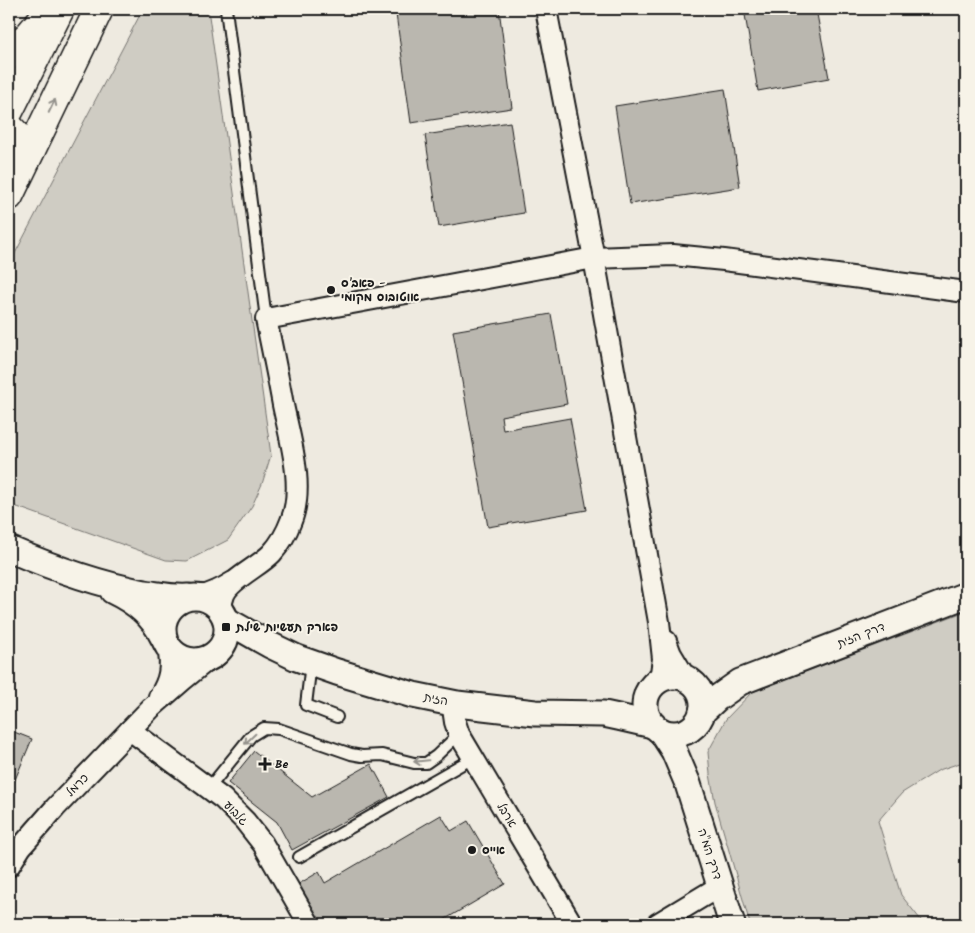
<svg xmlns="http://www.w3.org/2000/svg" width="975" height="933" font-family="Kalam,'Playpen Sans Hebrew',sans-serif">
  <rect width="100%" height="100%" fill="#eeeae0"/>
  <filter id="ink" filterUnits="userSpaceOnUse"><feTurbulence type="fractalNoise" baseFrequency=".02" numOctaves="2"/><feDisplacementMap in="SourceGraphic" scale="10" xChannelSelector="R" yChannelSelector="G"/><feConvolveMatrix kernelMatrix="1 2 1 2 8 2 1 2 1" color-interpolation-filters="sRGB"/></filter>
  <g filter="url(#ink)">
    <g fill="#cfccc3" stroke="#767470">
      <path d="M143,9h65l63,446 -9,29 -10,22 -24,34 -41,21 -21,-1 -157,-56v-239z"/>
      <path d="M966,611v150l-27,9 -37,23 -24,28 23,74 23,29h-174l-35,-122 -5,-28 -2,-22 18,-33 26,-27z"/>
    </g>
    <g fill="#bab7af" stroke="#1c1c1c">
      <path d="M429,9h70l13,99 -101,15 -15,-109z"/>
      <path d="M744,9h72l13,69 -71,13z"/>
      <path d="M725,89l15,98 -110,17 -15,-98z"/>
      <path d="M510,122l14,91 -85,14 -14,-92z"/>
      <path d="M551,314l16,90 -66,12 2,14 67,-12 17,92 -99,17 -35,-196z"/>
      <path d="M9,730l23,9 -23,55z"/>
      <path d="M254,751l58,46 59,-33 18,33 -97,53 -15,-28 -49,-39z"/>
      <path d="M441,815l10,16 17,-10 37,63 -68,40h-116l-24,-39 22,-13 6,11z"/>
    </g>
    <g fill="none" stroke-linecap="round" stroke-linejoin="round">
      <g stroke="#1c1c1c" stroke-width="14">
        <g id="service">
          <path d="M226,9l40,310"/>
          <path d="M311,663l-5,42 31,12"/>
          <path d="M209,788l42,-52 13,-8 15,1 72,25 11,2 20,-1 32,8h12l10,-7 23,-22"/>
          <path d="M299,857l174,-99"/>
        </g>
      </g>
      <g stroke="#1c1c1c" stroke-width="24">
        <g id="minor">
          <path d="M546,9l48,249 65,364 4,37 -3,21"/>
          <path d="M199,597c13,-3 23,-8 34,-15"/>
          <path d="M221,610c0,-5 1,-10 3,-15 5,-15 36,-29 48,-42 8,-9 15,-21 19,-32 14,-34 -1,-82 -8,-116 -5,-28 -11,-57 -17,-86l328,-61 79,-3 51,5 242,32"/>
          <path d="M666,641l5,13 15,25"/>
          <path d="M159,697c11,-17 13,-30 9,-49"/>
          <path d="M452,702l3,20 4,12 113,190"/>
          <path d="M130,730l93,69 22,22 18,23 46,80"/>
          <path d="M9,866l12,-19 34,-39 96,-100 32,-28 27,-22"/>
          <path d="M657,924l63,-38"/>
        </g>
      </g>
      <g stroke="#1c1c1c" stroke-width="29">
        <g id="tertiary">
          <path d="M9,549c44,19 89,35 136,44 15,2 28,5 43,4"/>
          <path d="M113,591c21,10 40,25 50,46"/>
          <circle cx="195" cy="629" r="32"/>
          <path d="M226,620l44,25 27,13 40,14 76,23 44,9 78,9 69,1 14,3 35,8"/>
          <circle cx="674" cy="705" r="29"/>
          <path d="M702,712l14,-13 24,-17 226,-87"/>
          <path d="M661,731l13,20 14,33 44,140"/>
        </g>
      </g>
      <g stroke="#1c1c1c" stroke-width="31">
        <path id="secondary" d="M9,127l22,23"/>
      </g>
      <g stroke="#1c1c1c" stroke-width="31">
        <g id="primary">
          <path d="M9,55l20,-20 16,-19"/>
          <path d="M9,111l51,-102"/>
          <path d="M9,196l90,-187"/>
        </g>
      </g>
      <use href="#service" stroke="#f7f3e8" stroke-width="10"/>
      <use href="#minor" stroke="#f7f3e8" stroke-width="20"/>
      <use href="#tertiary" stroke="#f7f3e8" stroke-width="25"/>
      <use href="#secondary" stroke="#f7f3e8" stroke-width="28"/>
      <use href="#primary" stroke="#f7f3e8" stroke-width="28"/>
    </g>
    <defs><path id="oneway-shaft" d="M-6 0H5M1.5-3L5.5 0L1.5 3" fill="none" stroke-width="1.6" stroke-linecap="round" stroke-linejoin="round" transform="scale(1.25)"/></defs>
    <g stroke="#94928c">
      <use href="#oneway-shaft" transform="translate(52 106) rotate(-64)"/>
      <use href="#oneway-shaft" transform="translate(250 739) rotate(136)"/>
      <use href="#oneway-shaft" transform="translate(421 761) rotate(174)"/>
    </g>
  </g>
  <g fill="#1c1c1c" stroke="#f7f3e8" stroke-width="2">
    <circle cx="331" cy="290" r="5"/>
    <rect x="221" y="622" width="10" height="10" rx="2.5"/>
    <path d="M262.5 756.5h5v5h5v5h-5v5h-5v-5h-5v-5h5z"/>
    <circle cx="472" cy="850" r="5"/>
  </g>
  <g text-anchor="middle" stroke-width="4" stroke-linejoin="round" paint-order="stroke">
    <g font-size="12" font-weight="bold" fill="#1c1c1c" stroke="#f7f3e8" text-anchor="start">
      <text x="341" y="287">פאב'ס -<tspan x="341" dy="14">אוטובוס מקומי</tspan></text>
      <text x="236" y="631">פארק תעשיות שילת</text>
      <text x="275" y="768">Be</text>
      <text x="482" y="854">אייס</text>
    </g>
    <g font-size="12" fill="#1c1c1c" stroke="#f7f3e8">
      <text transform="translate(861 635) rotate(-21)" y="4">דרך הזית</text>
      <text transform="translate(436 699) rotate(11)" y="4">הזית</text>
      <text transform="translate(77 785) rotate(-46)" y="4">כרמל</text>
      <text transform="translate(236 813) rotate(46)" y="4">גלבוע</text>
      <text transform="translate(507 815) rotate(59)" y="4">ארבל</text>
      <text transform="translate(710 854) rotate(72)" y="4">דרך המ"ה</text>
    </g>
  </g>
  <rect width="975" height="933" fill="none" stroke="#f7f3e8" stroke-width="30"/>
  <rect x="15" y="15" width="945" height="903" fill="none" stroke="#1c1c1c" stroke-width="2" filter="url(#ink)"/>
</svg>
